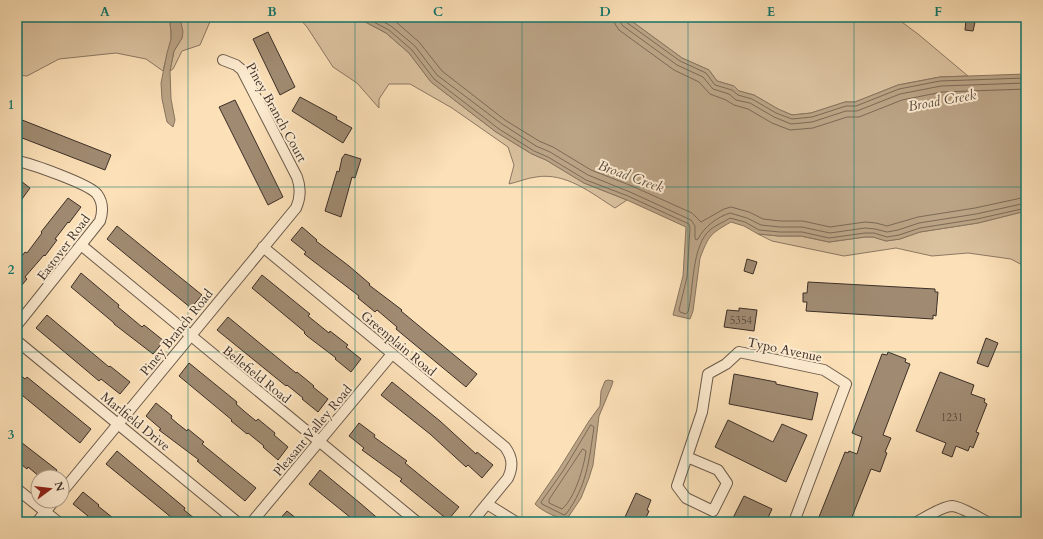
<svg xmlns="http://www.w3.org/2000/svg" width="1043" height="539" font-family="Cardo,serif">
  <rect width="100%" height="100%" fill="#fce0b7"/>
  <filter id="stains"><feTurbulence type="fractalNoise" baseFrequency=".005" numOctaves="4"/><feColorMatrix values="0 0 0 0 .2 0 0 0 0 .09 0 0 0 0 .02 0 0 0 .5 -.17"/></filter>
  <radialGradient id="worn" r=".72"><stop offset=".6" stop-color="#630" stop-opacity="0"/><stop offset="1" stop-color="#630" stop-opacity=".3"/></radialGradient>
  <g fill="#dbc29f" stroke="#8c7864">
    <path d="M17,17h154c-2,8 1,15 0,23 -2,10 -6,21 -8,31l-17,-12 -30,-6 -57,6 -32,17 -10,-1z"/>
    <path d="M180,17h32l-12,28 -18,6 -9,18 -3,2 4,-20 8,-13z"/>
    <path d="M298,17h58l30,16 23,20 22,29 65,50 36,22 14,6 38,23 43,17 -12,8c-24,-15 -49,-36 -79,-31 -9,1 -18,5 -27,7l5,-19 -6,-18 -56,-39 -42,-24h-21l-10,15v9l-22,-25 -24,-16 -26,-40z"/>
    <path d="M626,17h269l23,17 50,42 -28,1 -42,8 -43,17h-10l-34,11 -19,2 -14,-6 -24,-14 -15,-4 -5,-5 -17,-5 -8,-11 -27,-12z"/>
    <path d="M1026,211v56l-15,-8 -43,-6 -36,3 -36,-8 -52,8 -72,-15 -14,-7 21,2h22l28,6 36,-5h8l13,4 14,-2 20,-7 58,-9z"/>
  </g>
  <g fill="#bba486" stroke="#887560">
    <path d="M171,17h9l3,15 -1,6 -8,13 -4,20 1,28 4,21 -2,7 -6,-5 -5,-23 -1,-16 6,-30 4,-14v-8l-1,-7z"/>
    <path d="M356,17h270l56,41 27,12 8,11 17,5 5,5 15,4 24,14 14,6 19,-2 34,-11h10l43,-17 42,-8 86,-3v137l-48,12 -58,9 -20,7 -14,2 -13,-4h-8l-36,5 -28,-6h-22l-21,-2 -14,-8 -13,-4c-21,12 -22,13 -31,36l-7,53 -3,8 -17,-4 10,-39 3,-49 -59,-27 -43,-17 -38,-23 -14,-6 -36,-22 -65,-50 -22,-29 -23,-20z"/>
    <path d="M608,380l5,1 -1,4 -13,31 -6,49 -4,13 -8,20 -14,21c-7,1 -27,-9 -32,-15l24,-35 30,-48 11,-15 1,-15 4,-10z"/>
  </g>
  <g fill="none" stroke-linecap="round" stroke-linejoin="round">
    <g stroke="#7c6a57" stroke-width="1">
      <path d="M364,17l25,13 23,20 22,29 65,50 35,22 14,6 38,23 42,16 61,28 1,4 -3,49 -8,33 1,2 6,2 2,-2c6,-23 3,-67 23,-83 5,-4 13,-7 19,-11l15,4 14,8 21,2h22l27,6 36,-5h9l13,4 12,-2 21,-7 57,-9 49,-11"/>
      <path d="M375,17l16,9 24,20 22,29 65,49 34,22 14,6 38,23 42,17 61,28 4,6v12l1,2 2,-1c6,-12 19,-22 32,-26l17,5 14,7 19,2h22l28,6 35,-5 10,1 12,3 11,-2 21,-7 57,-9 50,-11"/>
      <path d="M388,17l7,4 24,21 23,29 63,49 34,21 14,6 38,23 41,16 60,27 9,9 23,-13 7,-2 18,5 14,7 17,2h23l27,6 35,-5 11,1 11,3 31,-9 57,-9 51,-11"/>
      <path d="M613,17l2,7 4,6 55,40 25,12 11,12 16,6 8,5 14,4 24,14 18,7 23,-2 34,-11h12l43,-17 40,-8 84,-3"/>
      <path d="M619,17l1,5 3,4 54,39 26,12 10,12 16,5 7,6 14,3 24,14 17,7 21,-2 34,-11h11l43,-17 41,-8 85,-3"/>
      <path d="M624,17l2,5 54,39 26,12 9,12 17,5 6,5 14,4 24,14 16,6 20,-2 34,-11h10l43,-17 41,-8 86,-3"/>
      <path d="M591,425l3,2c-5,34 -7,59 -28,87l-2,1 -22,-11 -1,-2 22,-31z"/>
      <path d="M583,449l3,2c-2,16 -11,47 -24,58l-13,-6v-3z"/>
    </g>
  </g>
  <g fill="#a08b72" stroke="#3c2f28">
    <path d="M966,20l9,2 -2,9 -8,-1z"/>
    <path d="M268,32l27,55 -15,8 -27,-56z"/>
    <path d="M300,97l37,20 -1,2 16,9 -9,15 -51,-32z"/>
    <path d="M235,100l48,97 -15,8 -49,-98z"/>
    <path d="M17,118l94,37 -6,15 -88,-34z"/>
    <path d="M345,154l16,5 -6,19 -3,-1 -11,40 -16,-6 12,-40 2,1 3,-14z"/>
    <path d="M17,178l13,10 -13,18z"/>
    <path d="M68,198l13,9 -12,16 -1,-1 -6,8 -7,9 2,1 -12,16 -1,-1 -19,22 2,2 -10,12v-29l8,-10 2,1 15,-20 -1,-1z"/>
    <path d="M117,226l85,69 -11,13 -84,-69z"/>
    <path d="M302,227l15,13 -1,1 33,25 21,18 -1,1 33,25 -1,1 76,63 -11,13 -70,-58 1,-2 -20,-17 -2,2 -17,-14 1,-2 -55,-42 2,-2 -15,-12z"/>
    <path d="M747,259l10,3 -4,12 -9,-3z"/>
    <path d="M81,273l38,32 -1,2 24,20 2,-2 20,16 -11,13 -39,-30v-1l-43,-36z"/>
    <path d="M262,275l48,39 -2,2 21,17 1,-2 18,14 -2,2 15,12 -10,13 -16,-13 1,-1 -29,-22 -3,-3 1,-1 -53,-44z"/>
    <path d="M808,282l127,7v3h3l-2,24 -3,-1v4l-127,-8 1,-9h-4v-9h4z"/>
    <path d="M739,308l18,2 -3,21 -30,-4 3,-17 12,1z"/>
    <path d="M47,315l62,52 1,-1 20,16 -10,12 -19,-15 -2,2 -63,-53z"/>
    <path d="M228,317l68,56 1,-1 17,14 -1,1 15,12 -10,13 -16,-13 1,-1 -16,-13 -1,1 -69,-56z"/>
    <path d="M986,338l12,5 -10,24 -11,-4z"/>
    <path d="M888,352l18,7 -1,3 5,2 -27,71 8,3 -6,14 2,1 -7,19 -9,-3 -21,53h-33l28,-70 3,1 1,-2 8,3 5,-17 -10,-4 30,-79 5,1z"/>
    <path d="M189,363l48,39 -1,2 8,7 12,10 2,-2 17,14 -1,2 14,12 -10,13 -15,-13 1,-1 -16,-13 -1,1 -6,-5 -10,-8 1,-1 -53,-44z"/>
    <path d="M17,372l8,7 2,-2 64,52 -11,14 -63,-52z"/>
    <path d="M940,372l34,13 -3,9 14,5 -1,3 3,2 -11,28 3,1 -6,15 -3,-2 -2,5 -12,-5 -4,11 -10,-4 4,-10 -30,-12z"/>
    <path d="M734,374l42,8v2l42,9 -6,27 -83,-16z"/>
    <path d="M392,382l48,39 36,33 1,-2 16,13 -11,13 -14,-13 -2,2 -36,-33 -49,-39z"/>
    <path d="M156,403l16,13 -1,2 7,6 9,7 1,-2 16,13 -2,2 54,44 -11,13 -48,-40 2,-1 -40,-30 2,-1 -15,-13z"/>
    <path d="M728,420l45,22 9,-18 25,11 -21,47 -71,-35z"/>
    <path d="M359,423l16,12 -1,2 33,24 -2,2 54,44 -11,13 -48,-39 2,-2 -40,-29 2,-2 -15,-12z"/>
    <path d="M17,439l40,31 -5,7h-12l-12,-10 -1,2 -10,-8z"/>
    <path d="M117,451l68,57 -1,2 15,12h-22l-71,-58z"/>
    <path d="M320,470l40,33 22,19h-26l-47,-38z"/>
    <path d="M83,492l16,13 -1,1 20,16h-27l-4,-4 1,-2 -15,-12z"/>
    <path d="M636,493l15,7 -4,10 2,1 -5,11h-8l-11,-5z"/>
    <path d="M744,496l28,13 -6,13h-35z"/>
    <path d="M287,511l14,11h-24z"/>
  </g>
  <g fill="none" stroke-linecap="round" stroke-linejoin="round">
    <g stroke="#6c5b4c" stroke-width="12">
      <g id="minor">
        <path d="M17,161c15,3 72,23 80,33 6,8 6,18 3,27l-83,104"/>
        <path d="M81,245l336,277"/>
        <path d="M263,247l242,200c8,11 8,20 3,31l-36,44"/>
        <path d="M17,341l220,181"/>
        <path d="M687,457l31,13 9,13 -14,28 -27,-13 -9,-12 25,-74 6,-38 18,-10 13,-12 85,18 22,14 -52,138"/>
        <path d="M17,489l41,33"/>
        <path d="M62,492l234,-284c5,-11 5,-20 1,-31l-55,-107 -6,-5 -13,-5"/>
        <path d="M487,504l29,18"/>
        <path d="M37,522l17,-21"/>
        <path d="M252,522l140,-168"/>
        <path d="M917,522c9,-5 26,-16 35,-16 10,1 26,11 35,16"/>
      </g>
    </g>
    <use href="#minor" stroke="#fdebd0" stroke-width="10"/>
  </g>
  <path fill="none" stroke="#0f766e" stroke-width="1" stroke-opacity="0.55" d="M188,17v505M355,17v505M522,17v505M688,17v505M854,17v505M17,187h1009M17,352h1009"/>
  <g text-anchor="middle" stroke-width="4" stroke-linejoin="round" paint-order="stroke">
    <g font-size="11" fill="#55463a">
      <text x="741" y="324">5354</text>
      <text x="952" y="421">1231</text>
    </g>
    <g font-size="13" fill="#3c2f28" stroke="#fdebd0">
      <text transform="translate(277 112) rotate(61)" y="5">Piney Branch Court</text>
      <text transform="translate(63 247) rotate(-53)" y="5">Eastover Road</text>
      <text transform="translate(176 332) rotate(-51)" y="5">Piney Branch Road</text>
      <text transform="translate(399 343) rotate(40)" y="5">Greenplain Road</text>
      <text transform="translate(785 349) rotate(12)" y="5">Typo Avenue</text>
      <text transform="translate(257 374) rotate(39)" y="5">Bellefield Road</text>
      <text transform="translate(136 421) rotate(39)" y="5">Marlfield Drive</text>
      <text transform="translate(312 430) rotate(-50)" y="5">Pleasant Valley Road</text>
    </g>
    <g font-size="14" font-style="italic" fill="#5c4c40" stroke="#fdebd0">
      <text transform="translate(942 100) rotate(-10)" y="5">Broad Creek</text>
      <text transform="translate(631 176) rotate(20)" y="5">Broad Creek</text>
    </g>
  </g>
  <rect width="1043" height="539" fill="none" stroke="#fce0b7" stroke-width="44"/>
  <g transform="translate(50 489) rotate(75)"><circle r="19" fill="#fdebd0" stroke="#b0a08d"/>
  <path d="M0-3L7 15L0 10L-7 15Z" fill="#8f2418"/>
  <text y="-6" font-size="11" font-weight="bold" text-anchor="middle" fill="#3c2f28">N</text>
  </g>
  <rect x="22" y="22" width="999" height="495" fill="none" stroke="#0f766e" stroke-width="1.5"/>
  <g font-size="13" text-anchor="middle" font-weight="bold" fill="#0f766e">
    <text x="105" y="16">A</text>
    <text x="272" y="16">B</text>
    <text x="438" y="16">C</text>
    <text x="605" y="16">D</text>
    <text x="771" y="16">E</text>
    <text x="938" y="16">F</text>
    <text x="11" y="109">1</text>
    <text x="11" y="274">2</text>
    <text x="11" y="439">3</text>
  </g>
  <rect width="100%" height="100%" filter="url(#stains)"/>
  <rect width="100%" height="100%" fill="url(#worn)"/>
</svg>
